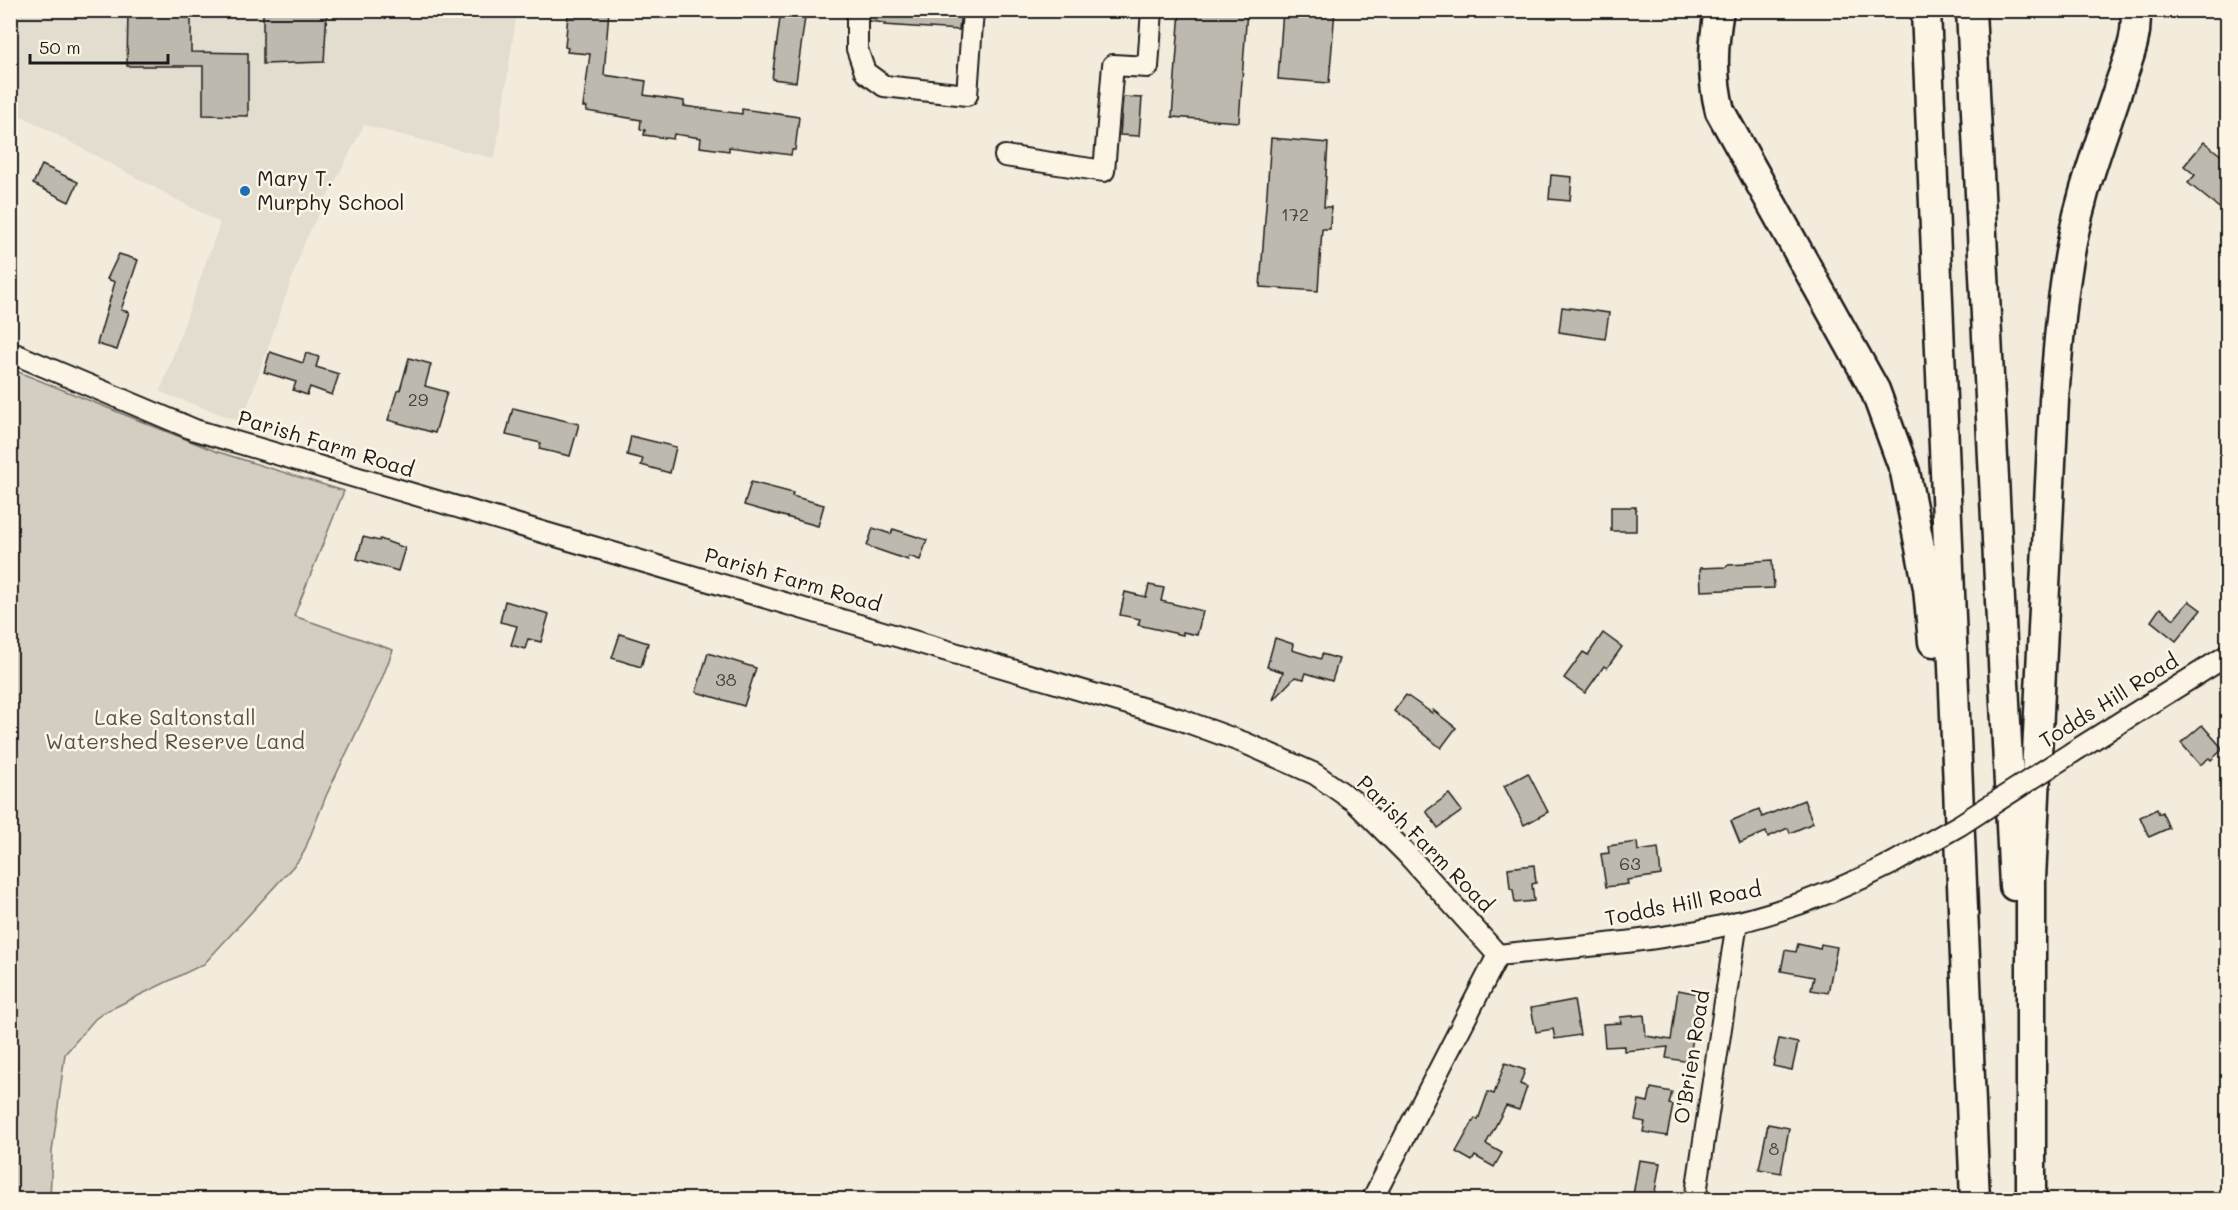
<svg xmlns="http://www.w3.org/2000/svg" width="2238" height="1210" font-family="Mali,sans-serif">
  <rect width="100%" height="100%" fill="#f3ecdd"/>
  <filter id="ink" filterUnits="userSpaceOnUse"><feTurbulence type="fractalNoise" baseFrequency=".0167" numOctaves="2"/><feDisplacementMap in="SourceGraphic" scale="12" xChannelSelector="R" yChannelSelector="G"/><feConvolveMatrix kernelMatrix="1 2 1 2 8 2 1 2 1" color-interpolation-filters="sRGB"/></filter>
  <g filter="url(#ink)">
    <path fill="#e3ddcf" d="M14,10l503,1 -22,148 -131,-34 -59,116 -63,181 -82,-30 60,-169 -209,-113 -1,-88z"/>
    <path fill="#d3cec1" stroke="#78756e" stroke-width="1.5" d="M11,369l204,82 129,40 -50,125 99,34 -12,31 -55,115 -22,56 -6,9 -94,103 -99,48 -10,7 -30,35 -13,98 -2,48 -40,-1z"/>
    <g fill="#beb9ae" stroke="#1c1c1c" stroke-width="1.5">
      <path d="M128,10h63v42l57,1v63l-45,-1v-49h-76z"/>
      <path d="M263,10h64l-3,52 -61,2z"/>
      <path d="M573,10h36l-5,65 42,6 -2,14 40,6v5l58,8v-5l57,8 -4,33h-3l-1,5 -62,-8v4l-29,-4 1,-9 -27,-4 -1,5 -29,-4 1,-5 -5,-1 1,-9 -55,-9 1,-4h-4l7,-53 -23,-2 1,-4 -3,-1 3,-32 5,1z"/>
      <path d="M781,10h25l-10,72 -24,-3z"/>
      <path d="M869,10h92l-2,20 -75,-5 1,-2 -16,-2z"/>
      <path d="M1180,10h67l-8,112 -67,-5z"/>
      <path d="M1283,10h52l-6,73 -51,-4z"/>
      <path d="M1123,97l19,1 -3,38 -19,-1z"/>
      <path d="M1271,138l57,5 -4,64h7l-1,22h-8l-4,62 -58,-4z"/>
      <path d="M2204,142l24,19v54l-40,-32 7,-8 -11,-9z"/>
      <path d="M42,165l36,17 -9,20 -36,-18z"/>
      <path d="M1551,175l21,2 -2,24 -21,-2z"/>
      <path d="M119,254l19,6 -17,50 8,2 -12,38 -20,-6 18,-62 -8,-3z"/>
      <path d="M1562,307l47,6 -4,26 -46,-7z"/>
      <path d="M270,352l33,11 3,-10 13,4 -3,10 23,7 -7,21 -22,-8 -3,8 -14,-5 3,-8 -32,-10z"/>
      <path d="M409,358l22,6 -6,22 22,6 -12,41 -47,-13 9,-29 3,-1z"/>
      <path d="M513,408l66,16 -9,32 -31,-7 2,-6 -35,-8z"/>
      <path d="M631,436l45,11 -6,26 -29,-8 2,-6 -16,-4z"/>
      <path d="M751,482l42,11 -1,3 32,9 -6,21 -74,-21z"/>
      <rect x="1611" y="507" width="25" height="24"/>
      <path d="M873,528l18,6 2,-5 34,11 -7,20 -11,-4 -1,4 -41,-14z"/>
      <path d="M363,537l16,4 1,-2 25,9 -7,23 -41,-12z"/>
      <path d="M1772,560l2,28 -73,3 -1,-23 26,-1 2,-2 18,-1v-2z"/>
      <path d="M1149,585l15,3 -3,13 42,10 -6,24 -14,-3v3l-45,-10 2,-6 -20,-4 5,-23 21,5z"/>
      <path d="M505,601l44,13 -8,28 -13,-3 -3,10 -14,-4 6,-19 -17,-4z"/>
      <path d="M2189,601l12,9 -25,31 -25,-20 9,-13 14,11z"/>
      <path d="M1603,633l19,14 -15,21 -3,-2 -19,27 -21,-15 19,-26 5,3z"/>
      <path d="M620,634l28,9 -7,24 -29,-9z"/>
      <path d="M1275,638l18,6 -1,6 29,9 1,-5 17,5 -7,22 -26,-8 -2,6 -9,-2 -22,23 10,-28 -16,-5z"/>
      <path d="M708,653l48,15 -12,38 -48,-14z"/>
      <path d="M1406,695l26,18 1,-3 23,18 -15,20 -47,-37z"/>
      <path d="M2202,725l21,24 -12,11 -2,-2 -9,7 -19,-22z"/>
      <path d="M1528,773l20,39 -24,13 -20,-39z"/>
      <path d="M1449,794l13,17 -24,17 -12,-17z"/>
      <path d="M1804,800l9,23 -23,10 -2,-5 -20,9 -2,-5 -26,11 -9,-22 28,-12 3,8z"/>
      <path d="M2157,809l2,5 3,-2 7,16 -20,9 -9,-20z"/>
      <path d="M1637,842l1,9 20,-3 3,27 -34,5 1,4 -22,3 -5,-33 8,-1 -1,-7z"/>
      <path d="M1534,865l2,18 -4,1 2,17 -19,2 -2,-13 -3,-2 -2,-20z"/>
      <path d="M1798,944l22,5 1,-5 16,3 -9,46 -17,-3 3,-13 -33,-6 4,-21 11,2z"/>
      <path d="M1678,990l22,4 -11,68 -23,-4 2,-11 -44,4v-5l-19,1 -2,-23 18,-1 -1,-6 24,-2 2,21 25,4z"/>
      <path d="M1574,1000l6,35 -25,4 -2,-10 -17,3 -5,-24z"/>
      <path d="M1779,1039l19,4 -6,27 -19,-4z"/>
      <path d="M1505,1063l20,7 -5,14 7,3 -8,23 -13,-4 -20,38 16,9 -8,14 -19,-11 -3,5 -16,-9 19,-34 3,2 10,-28 6,2z"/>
      <path d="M1651,1088l21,4 -3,12 4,1 -6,31 -24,-4 2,-10 -10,-2 4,-20 9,2z"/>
      <path d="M1768,1124l21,4 -8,45 -22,-4z"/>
      <path d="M1639,1160l21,3 -6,35 -21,-3z"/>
    </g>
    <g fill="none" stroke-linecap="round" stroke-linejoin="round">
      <g stroke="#1c1c1c" stroke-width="24">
        <g id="minor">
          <path d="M857,10v39l8,23 19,14 83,9 6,-85"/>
          <path d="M1005,156l99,15 9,-106 35,2 4,-57"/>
          <path d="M10,352l185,78 984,289 66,24 70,31 40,28 52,52 91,101"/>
          <path d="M2073,752l155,-97"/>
          <path d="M1498,955c73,-8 147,-12 219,-28 61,-13 120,-35 176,-64"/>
          <path d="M1372,1200l126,-245"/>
          <path d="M1695,1200l42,-278"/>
        </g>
      </g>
      <g stroke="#1c1c1c" stroke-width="33">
        <g id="highway">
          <path d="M1719,10c-6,35 -8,66 1,101l155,279 30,82 23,116 5,54"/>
          <path d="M1926,10l49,1190"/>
          <path d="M1971,10l43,876"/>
          <path d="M2031,1200v-321l23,-479c5,-67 10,-136 28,-200 10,-39 25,-76 37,-114 8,-24 20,-50 16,-76"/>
        </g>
      </g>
      <use href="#minor" stroke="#fcf5e5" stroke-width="20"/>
      <use href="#highway" stroke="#fcf5e5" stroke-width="28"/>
      <g stroke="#1c1c1c" stroke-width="24" stroke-linecap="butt">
        <path id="minor-bridge" d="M1893,863l67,-38 113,-73"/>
      </g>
      <use href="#minor-bridge" stroke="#fcf5e5" stroke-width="20"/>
    </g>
  </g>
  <circle fill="#1f6fb2" stroke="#fcf5e5" stroke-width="2" cx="245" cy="191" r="6"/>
  <g text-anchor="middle" stroke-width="5" stroke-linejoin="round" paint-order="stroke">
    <g font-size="18" fill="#444340">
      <text x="1295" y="221">172</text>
      <text x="418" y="406">29</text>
      <text x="726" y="686">38</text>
      <text x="1630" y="870">63</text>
      <text x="1774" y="1155">8</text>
    </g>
    <g font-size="21" fill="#1c1c1c" stroke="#fcf5e5" text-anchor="start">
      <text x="257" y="186">Mary T.<tspan x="257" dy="24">Murphy School</tspan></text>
    </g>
    <g font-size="21" fill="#1c1c1c" stroke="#fcf5e5">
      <text transform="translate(326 444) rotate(17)" y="7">Parish Farm Road</text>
      <text transform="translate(793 580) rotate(16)" y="7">Parish Farm Road</text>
      <text transform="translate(2109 701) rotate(-32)" y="7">Todds Hill Road</text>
      <text transform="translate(1425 844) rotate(45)" y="7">Parish Farm Road</text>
      <text transform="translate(1683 904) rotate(-11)" y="7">Todds Hill Road</text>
      <text transform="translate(1692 1057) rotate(-81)" y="7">O'Brien Road</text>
    </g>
    <g font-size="21" fill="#53514e" stroke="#fcf5e5">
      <text x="175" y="725">Lake Saltonstall<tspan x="175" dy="24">Watershed Reserve Land</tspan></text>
    </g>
  </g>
  <rect width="2238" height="1210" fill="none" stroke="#fcf5e5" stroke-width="36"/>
  <rect x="18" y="18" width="2202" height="1174" fill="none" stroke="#1c1c1c" stroke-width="2" filter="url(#ink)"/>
  <path d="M30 54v9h138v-9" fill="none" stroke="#1c1c1c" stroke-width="3"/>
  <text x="39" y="54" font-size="18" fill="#1c1c1c" stroke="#fcf5e5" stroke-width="4.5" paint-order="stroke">50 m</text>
</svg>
